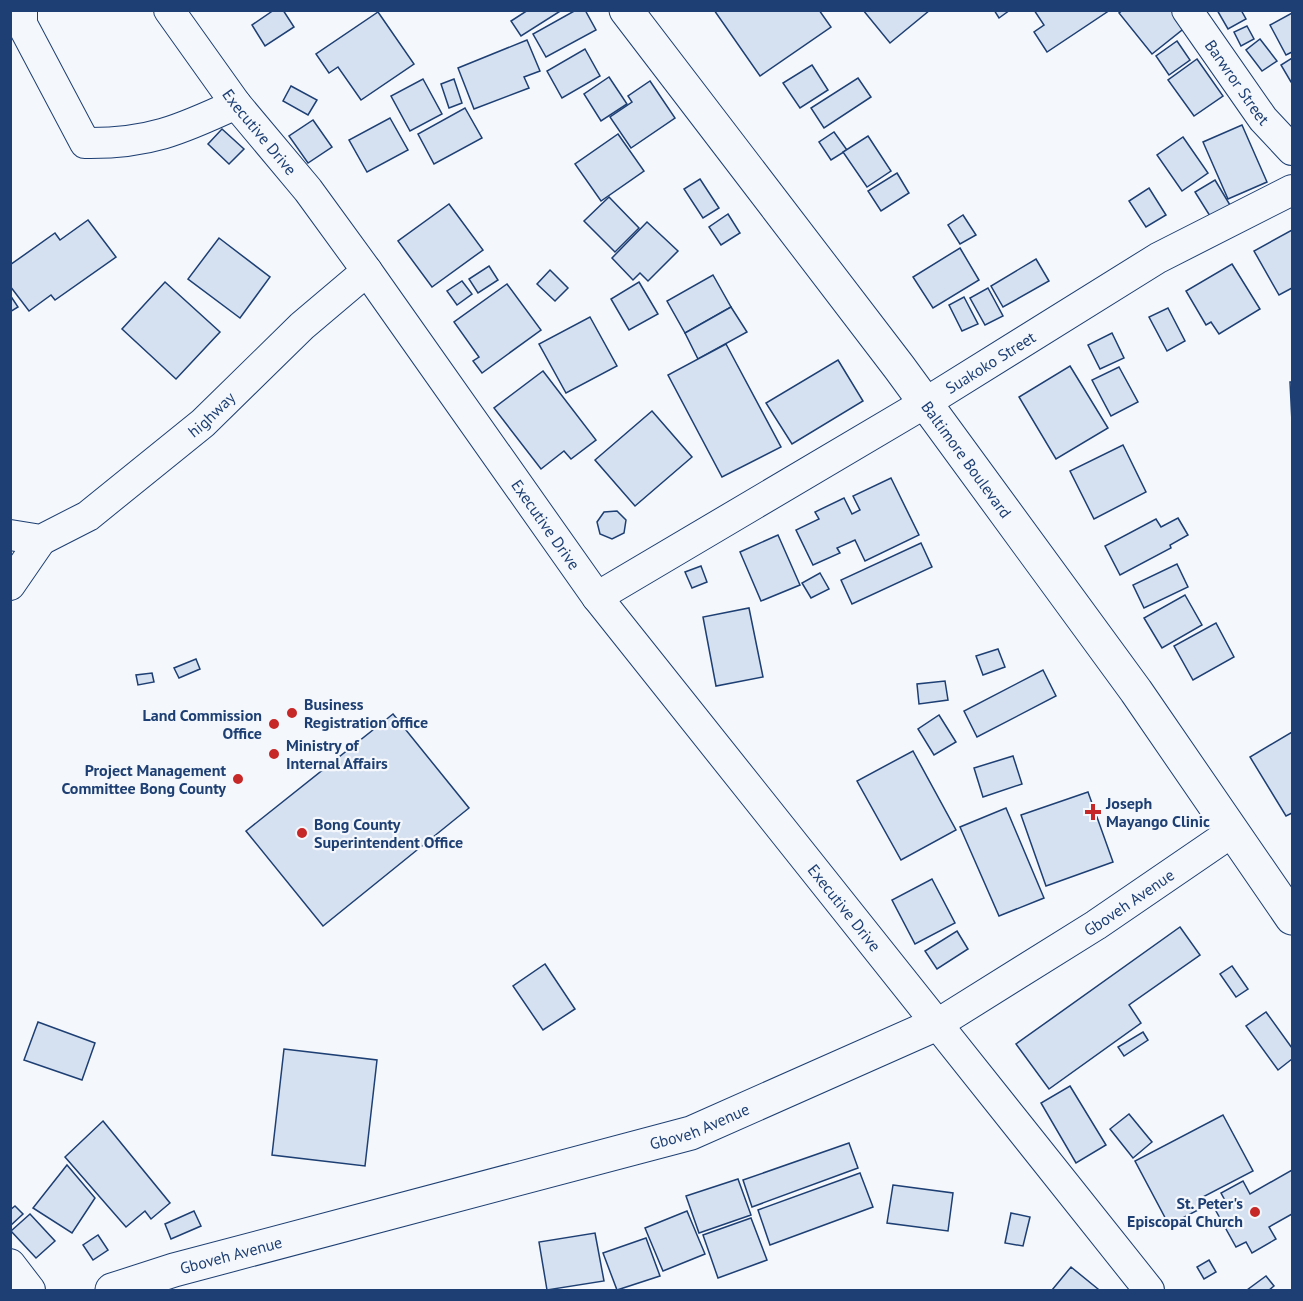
<svg xmlns="http://www.w3.org/2000/svg" width="1303" height="1301" font-family="'PT Sans',sans-serif">
  <rect width="100%" height="100%" fill="#f4f7fb"/>
  <g fill="#d5e0f0" stroke="#1d3f73" stroke-width="1.5">
    <path d="M274,10h9l11,17 -29,19 -13,-21z"/>
    <path d="M528,10h34l-41,26 -10,-15z"/>
    <path d="M576,10h9l11,20 -50,27 -13,-23z"/>
    <path d="M714,10h105l12,17 -71,49z"/>
    <path d="M863,10h67l-40,33z"/>
    <path d="M994,10h16l-11,8z"/>
    <path d="M1034,10h76l-63,42 -13,-20 10,-7z"/>
    <path d="M1123,10h52l12,16 -35,28 -33,-41z"/>
    <path d="M1217,10h24l5,9 -18,10z"/>
    <path d="M378,12l36,52 -53,36 -23,-33 -9,6 -13,-19z"/>
    <path d="M1292,13v39l-6,3 -16,-30z"/>
    <path d="M1247,26l7,13 -13,7 -7,-14z"/>
    <path d="M1260,39l17,22 -15,10 -16,-21z"/>
    <path d="M527,40l13,31 -16,6 5,11 -55,21 -16,-41z"/>
    <path d="M1177,41l13,19 -21,15 -13,-19z"/>
    <path d="M585,49l15,27 -38,22 -15,-27z"/>
    <path d="M1292,58v24h-1l-10,-17z"/>
    <path d="M1197,59l26,37 -29,20 -26,-36z"/>
    <path d="M812,65l16,25 -28,18 -17,-25z"/>
    <path d="M609,77l18,27 -26,17 -17,-27z"/>
    <path d="M858,78l13,19 -47,31 -13,-20z"/>
    <path d="M423,79l19,35 -32,17 -19,-35z"/>
    <path d="M454,79l8,24 -13,5 -8,-24z"/>
    <path d="M650,81l25,37 -44,30 -21,-31 22,-15 -4,-6z"/>
    <path d="M291,86l26,14 -9,15 -25,-14z"/>
    <path d="M465,108l17,30 -48,26 -16,-30z"/>
    <path d="M390,118l18,32 -41,22 -18,-32z"/>
    <path d="M313,120l19,27 -24,16 -19,-27z"/>
    <path d="M1242,125l25,57 -39,17 -25,-57z"/>
    <path d="M222,129l22,20 -15,15 -21,-20z"/>
    <path d="M834,132l13,18 -16,10 -12,-18z"/>
    <path d="M618,134l26,37 -43,30 -26,-37z"/>
    <path d="M868,136l23,35 -24,16 -24,-35z"/>
    <path d="M1183,137l25,36 -26,18 -25,-36z"/>
    <path d="M897,173l12,20 -28,18 -13,-20z"/>
    <path d="M700,179l19,29 -16,10 -19,-29z"/>
    <path d="M1215,180l15,25 -20,11 -15,-24z"/>
    <path d="M1149,188l17,27 -20,12 -17,-26z"/>
    <path d="M609,197l30,31 -24,24 -31,-31z"/>
    <path d="M449,204l34,46 -51,37 -34,-46z"/>
    <path d="M728,214l12,19 -19,12 -12,-18z"/>
    <path d="M963,215l13,20 -16,9 -12,-19z"/>
    <path d="M88,220l28,37 -61,43 -4,-5 -22,16 -19,-25v-21l45,-32 5,7z"/>
    <path d="M647,222l31,29 -30,30 -8,-8 -7,7 -21,-22z"/>
    <path d="M1292,230v58l-13,7 -25,-44z"/>
    <path d="M219,238l51,39 -30,41 -52,-39z"/>
    <path d="M960,248l19,32 -46,28 -20,-31z"/>
    <path d="M1036,259l13,22 -46,26 -12,-21z"/>
    <path d="M1232,264l28,45 -41,25 -8,-12 -5,3 -20,-34z"/>
    <path d="M489,266l9,14 -20,13 -9,-14z"/>
    <path d="M550,270l18,18 -13,13 -18,-17z"/>
    <path d="M713,275l18,32 -46,26 -18,-32z"/>
    <path d="M462,281l10,13 -15,11 -10,-14z"/>
    <path d="M165,282l55,50 -44,47 -54,-50z"/>
    <path d="M639,282l19,32 -29,16 -18,-31z"/>
    <path d="M507,284l34,46 -59,43 -9,-12 6,-4 -25,-35z"/>
    <path d="M988,288l15,28 -18,9 -15,-27z"/>
    <path d="M10,295l8,12 -8,5z"/>
    <path d="M964,297l14,27 -16,7 -13,-26z"/>
    <path d="M731,307l16,25 -49,27 -13,-26z"/>
    <path d="M1168,308l17,33 -18,10 -18,-34z"/>
    <path d="M590,317l27,49 -51,27 -27,-49z"/>
    <path d="M1112,333l12,25 -24,11 -12,-24z"/>
    <path d="M726,344l55,103 -59,30 -54,-102z"/>
    <path d="M838,360l25,41 -71,43 -26,-41z"/>
    <path d="M1070,366l38,62 -52,31 -37,-62z"/>
    <path d="M1119,367l19,35 -27,14 -19,-36z"/>
    <path d="M543,371l53,69 -25,19 -7,-8 -23,18 -47,-61z"/>
    <path d="M1290,382h2v40z"/>
    <path d="M652,411l40,46 -57,49 -40,-46z"/>
    <path d="M1123,445l23,47 -52,27 -24,-48z"/>
    <path d="M891,478l28,57 -54,26 -10,-21 -18,8 3,5 -27,12 -17,-35 23,-11 -4,-7 29,-14 8,16 8,-4 -7,-14z"/>
    <path d="M617,511l9,9 -2,13 -12,6 -12,-5 -3,-12 7,-10z"/>
    <path d="M1178,518l10,17 -18,10 1,3 -51,27 -15,-29 51,-27 5,8z"/>
    <path d="M778,535l22,50 -39,16 -21,-49z"/>
    <path d="M921,543l11,24 -80,37 -11,-24z"/>
    <path d="M1177,564l11,23 -44,21 -11,-23z"/>
    <path d="M701,566l6,16 -15,6 -7,-16z"/>
    <path d="M820,573l9,16 -18,9 -9,-15z"/>
    <path d="M1185,595l17,30 -40,23 -18,-30z"/>
    <path d="M749,608l14,69 -47,9 -13,-69z"/>
    <path d="M1216,623l18,34 -41,23 -19,-34z"/>
    <path d="M998,649l7,18 -22,8 -7,-19z"/>
    <path d="M196,659l4,10 -21,9 -5,-10z"/>
    <path d="M1043,670l13,26 -79,41 -13,-26z"/>
    <path d="M152,673l2,9 -16,3 -2,-10z"/>
    <path d="M945,681l3,19 -29,4 -2,-20z"/>
    <path d="M393,714l76,94 -146,118 -77,-95z"/>
    <path d="M939,715l17,27 -22,13 -16,-26z"/>
    <path d="M1292,732v81l-6,3 -36,-59z"/>
    <path d="M913,751l43,79 -55,30 -44,-79z"/>
    <path d="M1013,756l9,28 -39,13 -9,-29z"/>
    <path d="M1088,792l25,70 -67,24 -25,-71z"/>
    <path d="M1006,808l38,90 -45,18 -39,-89z"/>
    <path d="M932,879l23,44 -40,21 -23,-44z"/>
    <path d="M1180,927l20,28 -71,50 12,18 -92,66 -33,-45z"/>
    <path d="M957,931l11,18 -31,20 -12,-18z"/>
    <path d="M545,964l30,45 -32,21 -30,-44z"/>
    <path d="M1232,966l16,23 -12,8 -16,-23z"/>
    <path d="M1266,1012l26,36v11l-14,11 -32,-44z"/>
    <path d="M38,1022l57,21 -13,37 -58,-20z"/>
    <path d="M1143,1032l5,8 -24,16 -6,-9z"/>
    <path d="M284,1049l93,11 -12,106 -93,-11z"/>
    <path d="M1070,1086l36,59 -30,18 -35,-60z"/>
    <path d="M1129,1114l23,28 -19,16 -23,-29z"/>
    <path d="M1223,1115l30,56 -56,29 5,8 -33,17 -34,-64z"/>
    <path d="M103,1121l67,82 -19,16 -6,-8 -19,16 -61,-70z"/>
    <path d="M849,1143l9,25 -106,39 -9,-27z"/>
    <path d="M67,1165l28,33 -23,35 -39,-25z"/>
    <path d="M1292,1170v44l-23,13 7,12 -24,14 -6,-11 -10,5 -20,-36 11,-7 -6,-11 22,-12 7,13z"/>
    <path d="M860,1173l13,34 -103,38 -12,-35z"/>
    <path d="M738,1179l13,36 -52,18 -13,-37z"/>
    <path d="M893,1185l60,8 -5,38 -61,-8z"/>
    <path d="M15,1206l8,8 -13,12v-16z"/>
    <path d="M194,1211l7,15 -30,13 -6,-15z"/>
    <path d="M687,1211l18,43 -42,17 -18,-43z"/>
    <path d="M1011,1213l19,4 -7,29 -18,-3z"/>
    <path d="M30,1214l25,27 -19,17 -25,-27z"/>
    <path d="M751,1218l16,42 -49,18 -15,-43z"/>
    <path d="M595,1233l9,48 -57,9 -8,-48z"/>
    <path d="M98,1235l10,15 -15,10 -10,-15z"/>
    <path d="M646,1238l14,38 -43,14 -14,-37z"/>
    <path d="M1209,1260l7,12 -12,7 -7,-12z"/>
    <path d="M1071,1267l27,22 -1,1h-45z"/>
    <path d="M1266,1276l8,10 -5,4h-22z"/>
  </g>
  <g fill="none" stroke-linecap="round" stroke-linejoin="round">
    <g stroke="#1d3f73" stroke-width="32">
      <g id="minor">
        <path d="M22,10v14l63,119c63,1 95,-13 151,-39"/>
        <path id="s1" d="M169,10l67,94 72,86 59,81 230,326 552,693"/>
        <path id="s2" d="M1187,10l76,109 29,31"/>
        <path id="s3" d="M10,535l31,5 47,-24 115,-93 99,-97 65,-55"/>
        <path d="M10,585l31,-45"/>
        <path id="s4" d="M597,597l328,-194 233,-145 134,-68"/>
        <path id="s5" d="M939,1023l157,-98 136,-93"/>
        <path d="M10,1264l20,26"/>
      </g>
    </g>
    <g stroke="#1d3f73" stroke-width="35">
      <g id="major">
        <path id="s6" d="M112,1290l62,-20 517,-137 248,-110"/>
      </g>
    </g>
    <g stroke="#1d3f73" stroke-width="35">
      <g id="highway">
        <path id="s7" d="M626,10l273,357 237,324 156,227"/>
      </g>
    </g>
    <use href="#minor" stroke="#f4f7fb" stroke-width="30"/>
    <use href="#major" stroke="#f4f7fb" stroke-width="33"/>
    <use href="#highway" stroke="#f4f7fb" stroke-width="33"/>
  </g>
  <g fill="#c62828" stroke="#f4f7fb" stroke-width="2">
    <circle cx="292" cy="713" r="6"/>
    <circle cx="274" cy="724" r="6"/>
    <circle cx="274" cy="754" r="6"/>
    <circle cx="238" cy="779" r="6"/>
    <path d="M1090 803h6v6h6v6h-6v6h-6v-6h-6v-6h6z"/>
    <circle cx="302" cy="833" r="6"/>
    <circle cx="1255" cy="1212" r="6"/>
  </g>
  <g text-anchor="middle" stroke-width="4.5" stroke-linejoin="round" paint-order="stroke">
    <g font-size="16" fill="#1d3f73" stroke="#f4f7fb">
      <text dy="6" stroke="none"><textPath href="#s2" startOffset="88">Barwror Street</textPath></text>
      <text dy="6" stroke="none"><textPath href="#s1" startOffset="152">Executive Drive</textPath></text>
      <text dy="6" stroke="none"><textPath href="#s4" startOffset="458">Suakoko Street</textPath></text>
      <text dy="6" stroke="none"><textPath href="#s3" startOffset="244">highway</textPath></text>
      <text dy="6" stroke="none"><textPath href="#s7" startOffset="564">Baltimore Boulevard</textPath></text>
      <text dy="6" stroke="none"><textPath href="#s1" startOffset="638">Executive Drive</textPath></text>
      <text dy="6" stroke="none"><textPath href="#s5" startOffset="225">Gboveh Avenue</textPath></text>
      <text dy="6" stroke="none"><textPath href="#s1" startOffset="1124">Executive Drive</textPath></text>
      <text dy="6" stroke="none"><textPath href="#s6" startOffset="610">Gboveh Avenue</textPath></text>
      <text dy="6" stroke="none"><textPath href="#s6" startOffset="124">Gboveh Avenue</textPath></text>
    </g>
    <g font-size="16" font-weight="bold" fill="#1d3f73" stroke="#f4f7fb" text-anchor="start">
      <text x="304" y="710">Business<tspan x="304" dy="18">Registration office</tspan></text>
      <text x="262" y="721" text-anchor="end">Land Commission<tspan x="262" dy="18">Office</tspan></text>
      <text x="286" y="751">Ministry of<tspan x="286" dy="18">Internal Affairs</tspan></text>
      <text x="226" y="776" text-anchor="end">Project Management<tspan x="226" dy="18">Committee Bong County</tspan></text>
      <text x="1106" y="809">Joseph<tspan x="1106" dy="18">Mayango Clinic</tspan></text>
      <text x="314" y="830">Bong County<tspan x="314" dy="18">Superintendent Office</tspan></text>
      <text x="1243" y="1209" text-anchor="end">St. Peter's<tspan x="1243" dy="18">Episcopal Church</tspan></text>
    </g>
  </g>
  <rect width="1303" height="1301" fill="none" stroke="#1d3f73" stroke-width="24"/>
</svg>
